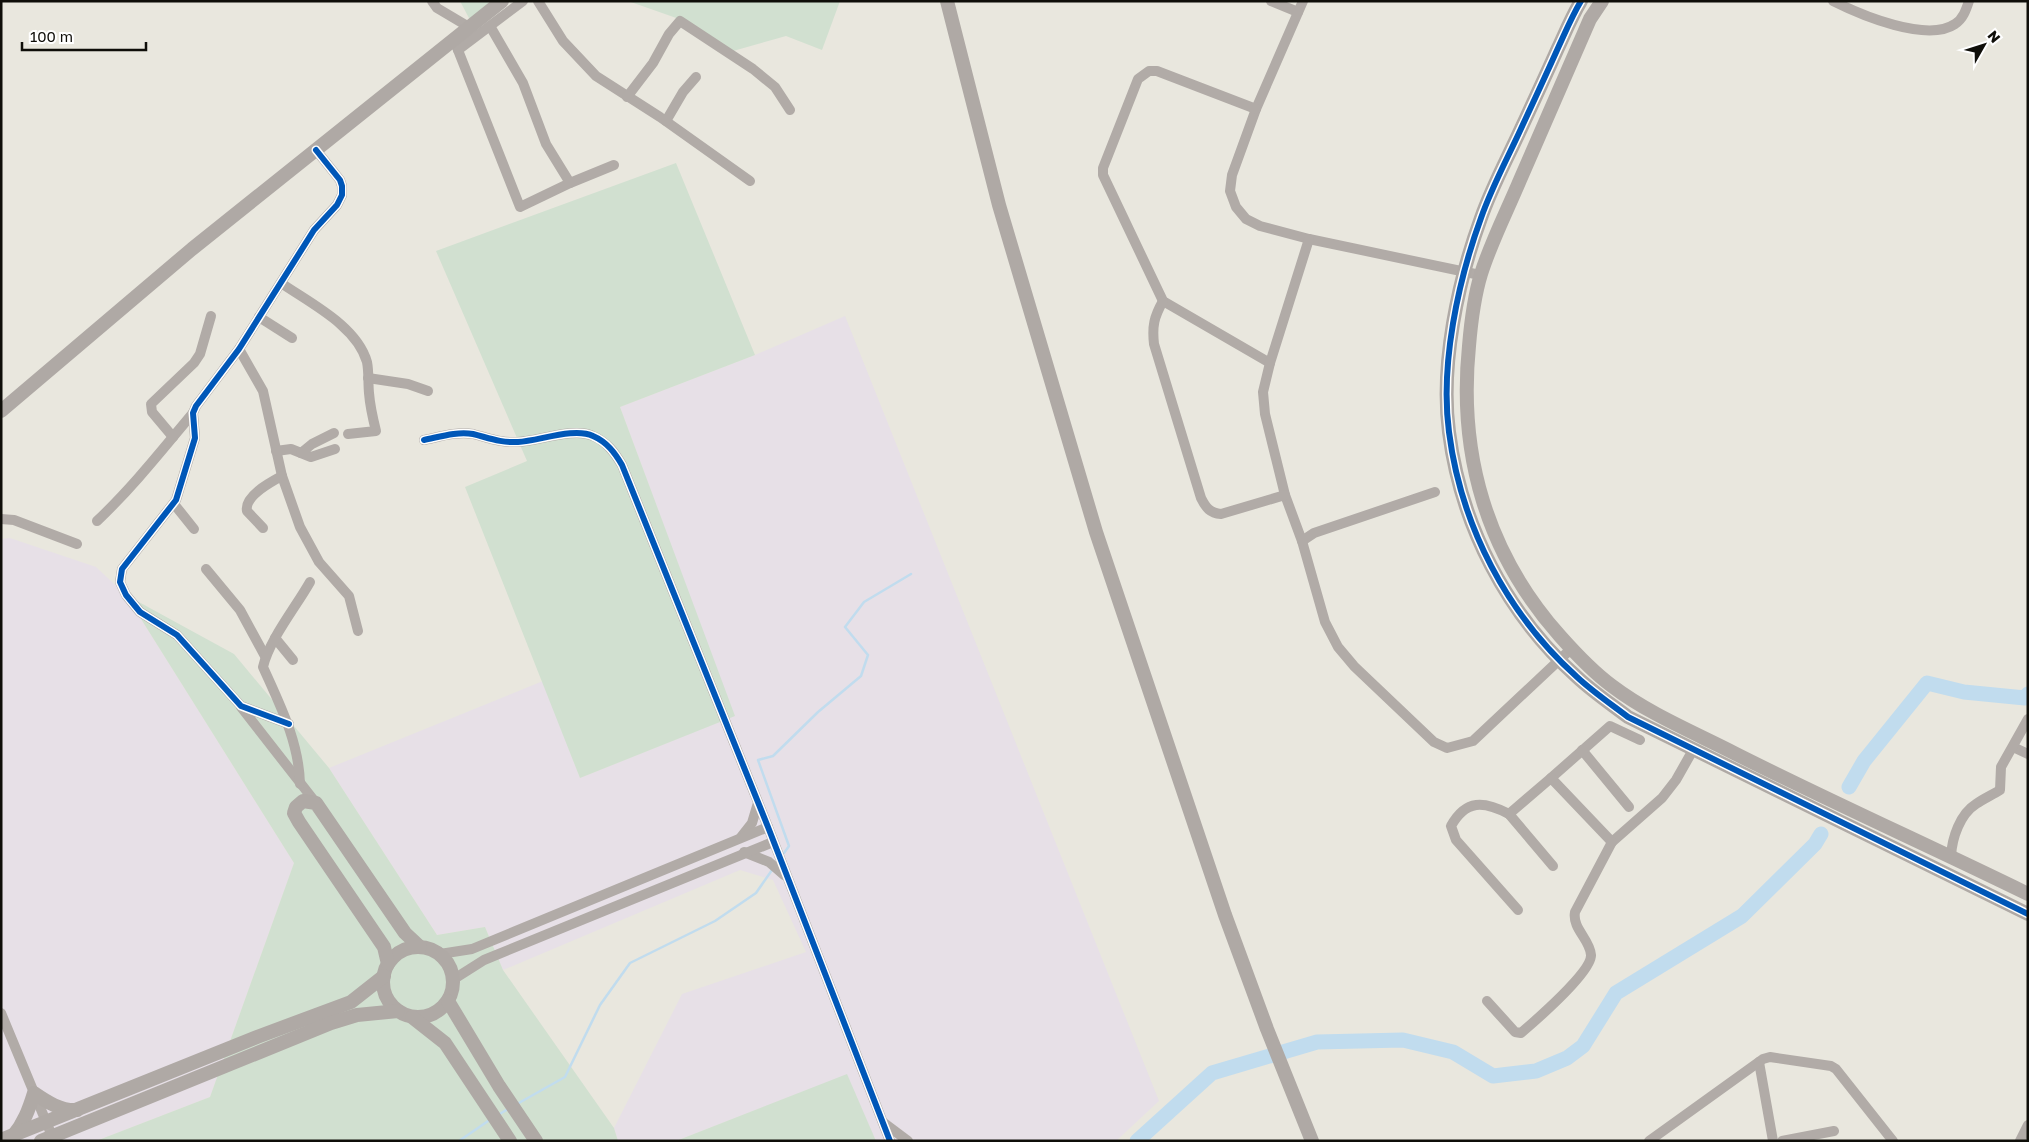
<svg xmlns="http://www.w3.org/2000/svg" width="2029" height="1142" font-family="'Golos Text',sans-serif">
  <rect width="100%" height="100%" fill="#e9e7de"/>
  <g fill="#e7e0e7">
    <path d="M845,316l314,785 -43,40h-240l-30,-66 -170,66h-58l-4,-13 68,-134 124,-42 -33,-72 -33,-10 -237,100 -18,-43 -48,8 -108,-167 214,-87 37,97 154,-62 -114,-309 135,-52z"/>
    <path d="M10,538l86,29 30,28 168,268 -84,234 -114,44h-95v-602z"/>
  </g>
  <g fill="#d1e0d0">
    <path d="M460,1h33l-23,19z"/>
    <path d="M628,1h212l-18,49 -36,-14 -53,15 -51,-31z"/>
    <path d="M676,163l79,192 -135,52 115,309 -155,62 -115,-291 62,-26 -91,-210z"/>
    <path d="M126,595l108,59 95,114 108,167 48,-8 18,43 111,158 4,13h-522l114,-44 84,-234z"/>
    <path d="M847,1074l29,67h-200z"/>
  </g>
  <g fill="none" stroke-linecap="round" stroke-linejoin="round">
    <g stroke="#c1dcee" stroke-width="2.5">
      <path d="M784,853l5,-7 -31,-86 15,-4 45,-44 43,-36 7,-21 -23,-28 19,-25 47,-28"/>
      <path d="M517,1104l48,-27 35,-72 30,-42 85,-42 41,-28 16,-23"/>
      <path d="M498,1115l10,-6"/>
      <path d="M459,1141l32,-22"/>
    </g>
    <g stroke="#c1dcee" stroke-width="15">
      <path d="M1849,787l15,-26 63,-78 37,9 61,6 3,-4"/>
      <path d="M1137,1141l75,-68 105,-31 86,-2 50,12 40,24 43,-5 31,-13 16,-12 33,-53 126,-77 73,-72 6,-10"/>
    </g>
    <g stroke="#b1aba7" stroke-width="10">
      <path d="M432,1l5,7 32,19"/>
      <path d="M538,1l25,40 33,35 64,41 90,64"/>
      <path d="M1271,1l27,11"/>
      <path d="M1303,1l-47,108 -24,66 -2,16 6,16 10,12 14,7 49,13 171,36"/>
      <path d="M1833,1c28,14 94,42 122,23 8,-5 11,-14 14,-23"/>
      <path d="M490,26l33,57 23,61 24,39"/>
      <path d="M454,40l66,167 50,-24 44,-18"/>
      <path d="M458,50l65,-49"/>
      <path d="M627,97l26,-34 16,-29 11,-13 73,48 22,18 15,23"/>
      <path d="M1256,109l-99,-38h-8l-11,8 -35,89v7l60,126 107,62"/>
      <path d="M666,121l17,-29 13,-15"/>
      <path d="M1309,239l-39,124 -7,29 2,22 20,81 17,46 23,81 13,25 16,19 80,76 13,6 26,-7 99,-93"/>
      <path d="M281,283c29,20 76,43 86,79 2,10 1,21 2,31 1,13 4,26 7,38l-28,3"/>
      <path d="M1163,301c-9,16 -11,25 -9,43l47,154c5,10 9,15 20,16l64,-19"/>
      <path d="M259,317l33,21"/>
      <path d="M239,349l24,42 19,85 18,51 19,35 30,34 9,35"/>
      <path d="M368,378l40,6 20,7"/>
      <path d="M173,437l-21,-25 -1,-8 43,-41 6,-9 11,-38"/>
      <path d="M424,440c15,-3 33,-9 49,-6 16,4 28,9 45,8 21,-1 56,-15 75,-6 14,6 22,17 29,29l146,362 122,314"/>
      <path d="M276,451l15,-2 20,8 24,-8"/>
      <path d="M301,453l11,-9 22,-11"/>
      <path d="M174,504l20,25"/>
      <path d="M1,519l13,1 63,24"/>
      <path d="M97,521c35,-33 65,-71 96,-108"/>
      <path d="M263,528l-16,-17c-3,-15 24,-29 35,-35"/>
      <path d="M1302,541l12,-8 121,-41"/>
      <path d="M206,569l34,41 25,46"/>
      <path d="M275,638l18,22"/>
      <path d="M241,707l75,96"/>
      <path d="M289,724l-48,-18 -64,-71 -37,-23 -14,-17 -6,-13 2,-13 54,-69 19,-62 -2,-25 3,-7 43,-57 75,-119 23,-25 5,-10v-9l-2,-6 -24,-30"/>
      <path d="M2013,747l15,7"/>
      <path d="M1582,750l47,57"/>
      <path d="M1551,778l59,-52 30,14"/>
      <path d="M300,784c-1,-42 -20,-79 -37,-117 6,-27 33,-60 47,-85"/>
      <path d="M1509,814c-25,-13 -43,-15 -58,12l5,14 62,70"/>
      <path d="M741,837l11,-14 6,-20"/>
      <path d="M744,852l25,10 15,13"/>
      <path d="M1951,856c1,-18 9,-42 25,-52 7,-5 16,-9 24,-14l1,-23 27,-48"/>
      <path d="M1553,866l-44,-52 42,-36 61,64 50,-44 14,-18 17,-30"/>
      <path d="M440,954l32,-5 296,-122"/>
      <path d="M454,979l30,-19 289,-118"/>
      <path d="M1487,1001l28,31 6,1c14,-12 71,-61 70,-78 -1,-16 -19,-26 -16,-43l37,-70"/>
      <path d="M1,1013l51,123"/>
      <path d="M1759,1062l14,79"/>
      <path d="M884,1123l24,18"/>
      <path d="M1649,1141l114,-82 7,-2 61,9 5,3 57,72"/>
      <path d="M1782,1141l52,-10"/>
      <path d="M2020,1141l8,-16"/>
    </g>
    <g stroke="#afa9a5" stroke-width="14">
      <path d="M947,1l52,204 97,327 129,383 42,114 45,112"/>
      <path d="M1581,1c-9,15 -16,32 -23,47 -13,29 -26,57 -39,85 -13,28 -28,56 -38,85 -23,63 -41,147 -32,214 12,94 58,182 128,245 16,15 34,27 51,40l400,197"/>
      <path d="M1602,1l-12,18c-23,54 -47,107 -70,161 -13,31 -29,62 -39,94 -7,23 -10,48 -12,72 -11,109 18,208 91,290 16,18 33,36 52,50 37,28 81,46 122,67 97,49 196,93 294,141"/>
      <path d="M1,411l191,-162 310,-248"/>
      <circle cx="418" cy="982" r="35"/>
      <path d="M388,964l-4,-17 -85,-125 -5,-9 2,-6 7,-6 13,2 89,130 15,14"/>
      <path d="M448,1001l51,85 37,55"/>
      <path d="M412,1017l33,26 65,98"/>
      <path d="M13,1136c11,-13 16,-27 21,-43 13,9 27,18 43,17"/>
      <path d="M1,1140l256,-103 94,-35 33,-26"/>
      <path d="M41,1141l290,-118 26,-8 41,-4"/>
    </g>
    <g stroke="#fff" stroke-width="9">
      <g id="cycleway">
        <path d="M1581,1c-9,15 -16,32 -23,47 -13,29 -26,57 -39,85 -13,28 -28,56 -38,85 -23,63 -41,147 -32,214 12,94 58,182 128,245 16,15 34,27 51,40l400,197"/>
        <path d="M424,440c15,-3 33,-9 49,-6 16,4 28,9 45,8 21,-1 56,-15 75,-6 14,6 22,17 29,29l146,362 122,314"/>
        <path d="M289,724l-48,-18 -64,-71 -37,-23 -14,-17 -6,-13 2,-13 54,-69 19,-62 -2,-25 3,-7 43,-57 75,-119 23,-25 5,-10v-9l-2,-6 -24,-30"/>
      </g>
    </g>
    <use href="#cycleway" stroke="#0057b8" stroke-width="6"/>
  </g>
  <rect width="2029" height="1142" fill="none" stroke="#0f0e09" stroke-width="5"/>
  <g transform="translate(1984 45) rotate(51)" stroke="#ffffff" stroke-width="4" paint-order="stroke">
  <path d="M0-4L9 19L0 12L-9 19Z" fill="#0f0e09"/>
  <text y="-8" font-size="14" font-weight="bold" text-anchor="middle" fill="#0f0e09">N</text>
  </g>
  <path d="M22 42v8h124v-8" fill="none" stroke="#0f0e09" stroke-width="2.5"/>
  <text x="30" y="42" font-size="15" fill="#0f0e09" stroke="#ffffff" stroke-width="4" paint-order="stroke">100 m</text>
</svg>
